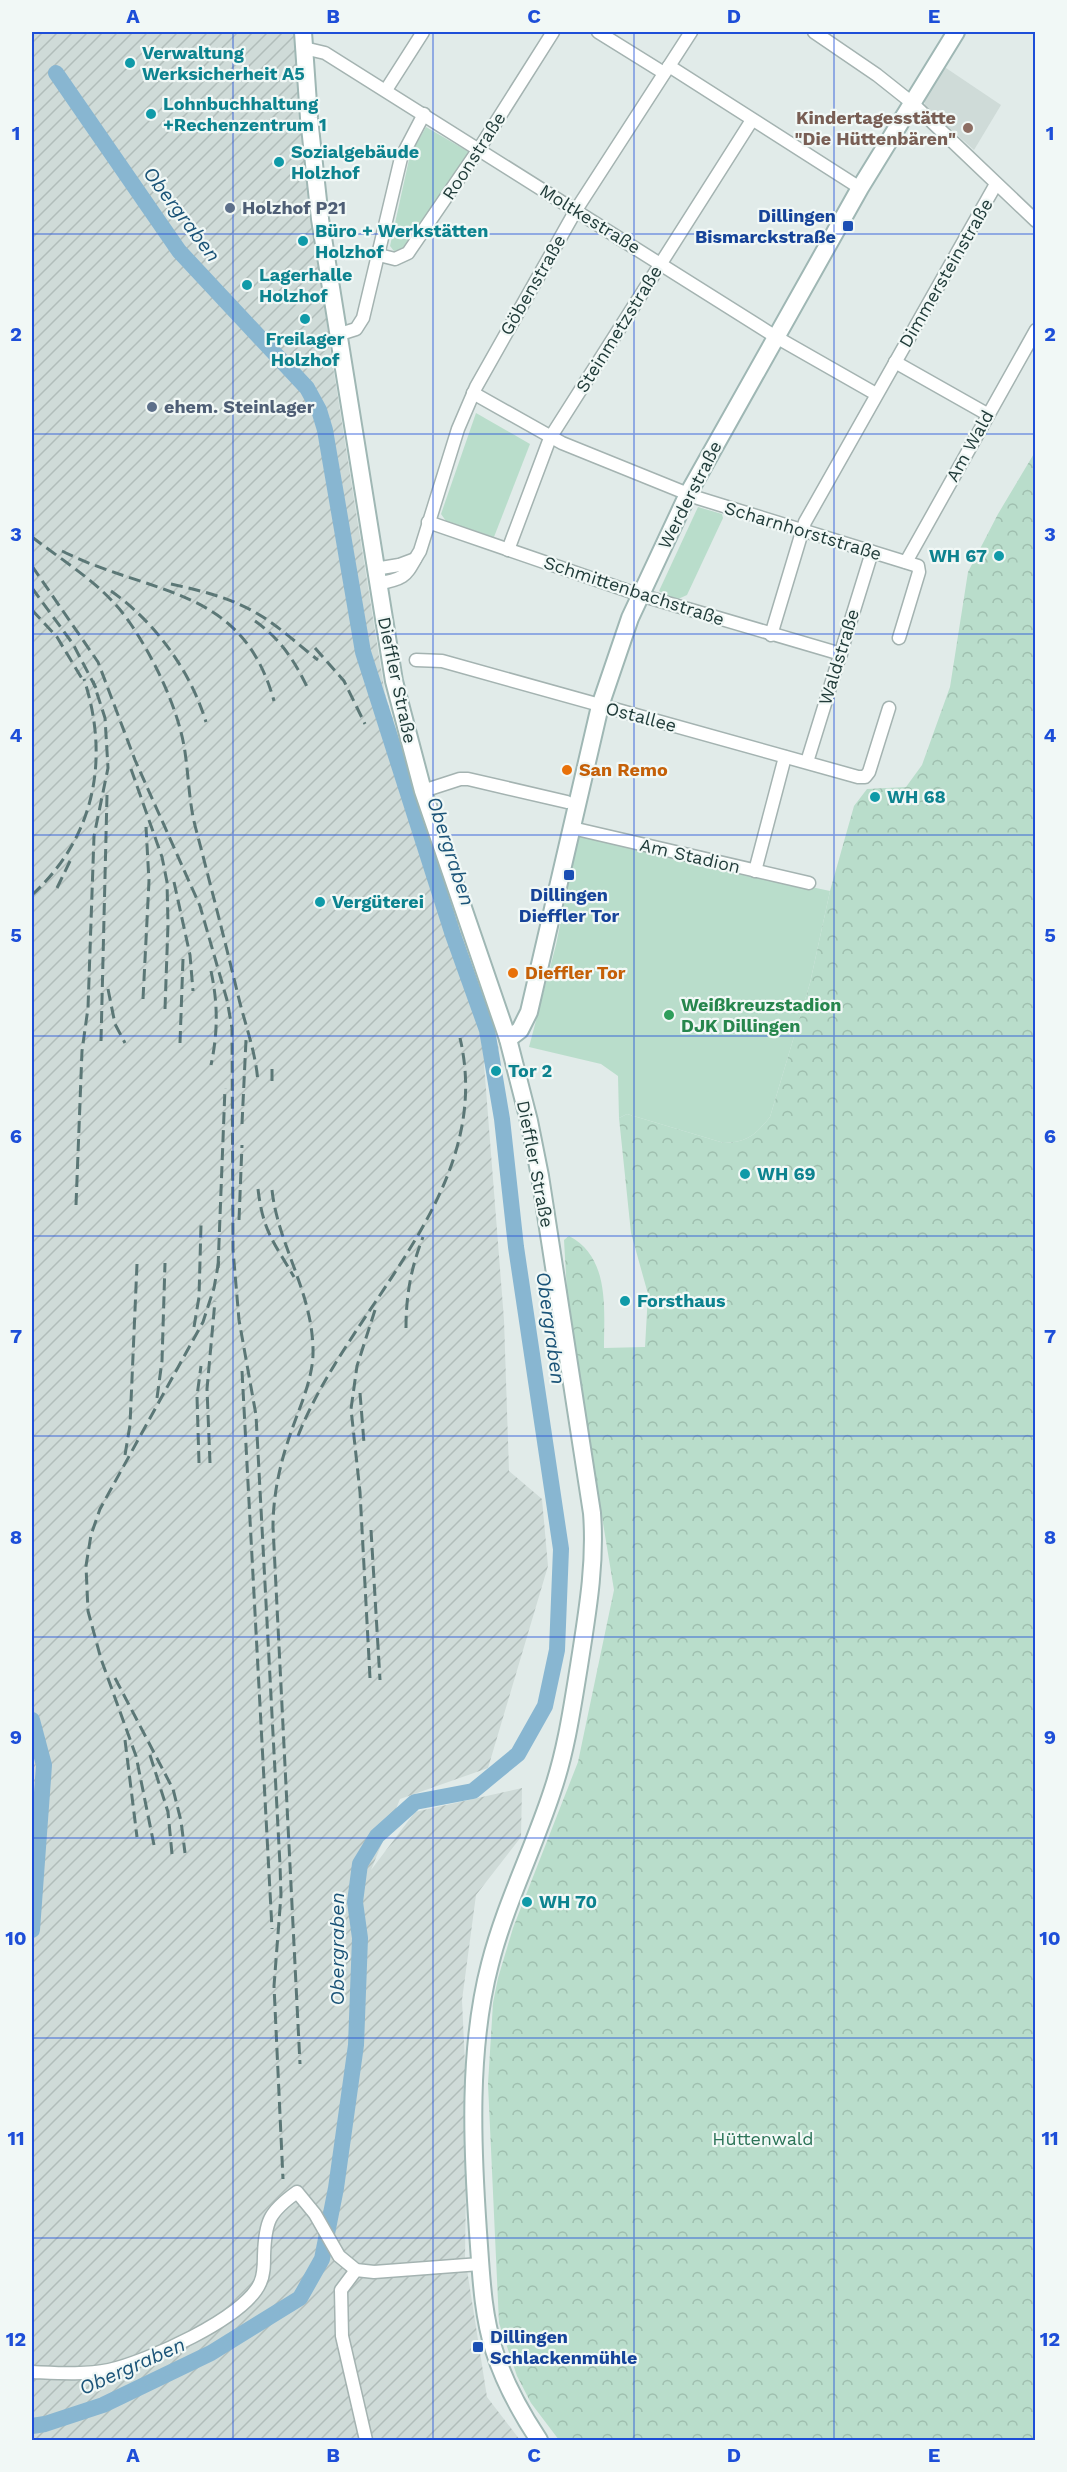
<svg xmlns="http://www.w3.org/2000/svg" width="1067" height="2472" font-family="'Work Sans',sans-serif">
  <defs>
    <pattern id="industrial-furrows" width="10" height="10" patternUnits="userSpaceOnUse" patternTransform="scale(1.5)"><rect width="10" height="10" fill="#cfdbd8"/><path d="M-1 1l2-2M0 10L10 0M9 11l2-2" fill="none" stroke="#b1bdba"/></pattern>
    <pattern id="forest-crowns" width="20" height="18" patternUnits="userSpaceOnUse" patternTransform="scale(1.5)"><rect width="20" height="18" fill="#b9ddcb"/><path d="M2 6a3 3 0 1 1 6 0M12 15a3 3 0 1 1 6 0" fill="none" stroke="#9fbfaf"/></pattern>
  </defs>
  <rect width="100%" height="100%" fill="#e1ebe9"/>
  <path fill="#cfdbd8" d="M943,66l58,39 -27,45 -49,-44 -1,-10z"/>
  <path fill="url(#industrial-furrows)" d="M32,32h262l11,137 26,185 54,340 114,355 -15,15 20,256 5,151 33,28 6,67 -60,202 -88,31 -29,71 44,-58 107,-24 -1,49 -45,58 -14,105 5,108 -2,149 22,140 33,43h-488z"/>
  <g fill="#b9ddcb">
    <path d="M426,127l43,25 -64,97 -11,2 -4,-5 20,-91z"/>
    <path d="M476,413l54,31 -36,93 -48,-16 -5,-7z"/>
    <path d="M698,507l24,7 1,4 -36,77 -11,5 -17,-9z"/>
    <path d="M578,836l252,55 -20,92 -40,134c-15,18 -22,25 -46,26l-97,-29 -8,4 -1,-42 -17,-12 -72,-17 27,-102z"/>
  </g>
  <path fill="url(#forest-crowns)" d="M1035,452v1988h-476l-28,-37 -14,-27 -18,-53 -11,-239 5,-81 5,-25 15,-50 65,-166 36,-172 -46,-280 -4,-70 5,-4c41,21 35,73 35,112l41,-1 3,-53 -17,-61 -12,-115 8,-4 97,29c24,-1 31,-8 46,-26l40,-134 20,-92 24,-85 13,-17 39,-2 16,-22 28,-78 18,-115 30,-58z"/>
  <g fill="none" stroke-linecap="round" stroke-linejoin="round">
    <g stroke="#88b6d1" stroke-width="16">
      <path d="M32,1720l12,45 -12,165"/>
      <path d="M32,2426l13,-2 58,-19 108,-52 89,-55 22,-39 14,-71 20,-143 4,-107 -5,-36 5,-38 17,-28 38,-34 58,-11 45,-37 27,-48 12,-56 4,-101 -45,-302 -14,-128 -15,-89 -34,-95 -90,-283 -38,-222 -6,-20 -12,-22 -128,-137 -123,-178"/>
    </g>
    <g stroke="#a4b3b1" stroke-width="15">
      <g id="street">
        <path d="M598,32l66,41"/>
        <path d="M814,32l63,43 34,27 125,119"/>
        <path d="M304,48l21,5 451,284 100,57"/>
        <path d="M669,66l191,122"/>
        <path d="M386,90l37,-58"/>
        <path d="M379,255l16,4 13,-6 71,-104 74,-117"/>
        <path d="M337,335l19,-6 7,-11 38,-160 23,-44"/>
        <path d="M895,362l92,52"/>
        <path d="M473,393l89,50 136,55 220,68 1,6 -20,66"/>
        <path d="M428,522l212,73 201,59"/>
        <path d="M508,550l42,-112 202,-318"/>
        <path d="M906,562l130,-232"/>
        <path d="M375,569l24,-4 16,-6"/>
        <path d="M377,584c32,-6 28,-9 43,-33l38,-122 18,-42 100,-177 115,-178"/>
        <path d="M771,635l34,-113 191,-338"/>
        <path d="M416,660l26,1 416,116h7l4,-5 20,-64"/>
        <path d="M807,762l65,-210"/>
        <path d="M423,791l37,-12h8l99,23"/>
        <path d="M572,828l237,55"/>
        <path d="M755,871l30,-114"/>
        <path d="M356,2270l-15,20 1,46 24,104"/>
        <path d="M32,2372c25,1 52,3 77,-2 37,-8 136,-52 151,-87 4,-8 4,-18 4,-27 1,-35 5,-44 33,-64l18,22 24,42 17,14 18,2 106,-8"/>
      </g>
    </g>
    <g stroke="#9fb7b4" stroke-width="20">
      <g id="secondary">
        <path d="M303,32l6,86 11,101 74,462 29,110 85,248 21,82 11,55 52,337c4,52 -5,101 -13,153 -7,43 -13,85 -27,126 -19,58 -47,113 -62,172 -22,84 -18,181 -12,268 3,39 4,80 16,118 10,32 27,63 45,90"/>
        <path d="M508,1039l12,-9 9,-18 71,-306 30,-88 58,-124 172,-306 96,-156"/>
      </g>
    </g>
    <use href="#street" stroke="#fff" stroke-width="12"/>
    <use href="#secondary" stroke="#fff" stroke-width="16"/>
    <g stroke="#5b7776" stroke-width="3" stroke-dasharray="12 6" stroke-linecap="butt">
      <path d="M32,537c35,27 73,49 98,86 24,35 49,87 55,129 4,27 4,54 12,81 14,54 28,108 41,162 7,30 18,57 20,88"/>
      <path d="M62,551c89,45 180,34 212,150"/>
      <path d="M32,566l66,96 37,98 65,146 27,94 5,28 1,222 6,70 17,95 24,450 1,30 -7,91 9,193"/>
      <path d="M171,584c32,7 64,15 92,33 20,13 37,29 55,43"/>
      <path d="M32,588l41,56 23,44"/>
      <path d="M111,591c44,31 79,79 95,131"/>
      <path d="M32,610l25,27 27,45"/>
      <path d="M255,621c26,18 41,42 54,70"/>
      <path d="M315,648l29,33 21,43"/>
      <path d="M131,769l31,88 5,25 1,42 -3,85"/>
      <path d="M174,882l16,73 3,36"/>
      <path d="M57,888l14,-29"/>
      <path d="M32,895c63,-58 78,-136 52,-216"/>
      <path d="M211,971c7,33 7,61 0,94"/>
      <path d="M108,989l7,35 10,19"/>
      <path d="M143,999l6,-118 -3,-54"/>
      <path d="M101,1041l6,-246"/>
      <path d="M180,1043l3,-84"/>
      <path d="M272,1069v14"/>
      <path d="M242,1124l4,-84"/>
      <path d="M258,1189c5,43 16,53 36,88"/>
      <path d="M272,1190c6,55 40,101 41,159 1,31 -16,63 -25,92 -9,27 -15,57 -15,86l27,537"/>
      <path d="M76,1205l6,-154 6,-43 6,-172 14,-68 -3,-50 -12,-37"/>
      <path d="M239,1220l3,-75"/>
      <path d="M218,1268l7,-180"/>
      <path d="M194,1327l5,-30 2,-72"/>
      <path d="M406,1328c0,-33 5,-60 17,-91"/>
      <path d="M242,1371l30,558"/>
      <path d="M360,1393l4,50"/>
      <path d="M157,1398l5,-37 3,-98"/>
      <path d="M298,1436c52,-132 198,-244 162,-398"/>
      <path d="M125,1455l5,-30 7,-161"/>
      <path d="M199,1463l-2,-67 4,-30"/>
      <path d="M210,1463l-3,-74 8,-88"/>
      <path d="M371,1530l9,150"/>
      <path d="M115,1678l58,111 8,32 4,32"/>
      <path d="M370,1678l-10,-186 -9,-83 6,-43 18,-56"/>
      <path d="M125,1740l12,97"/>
      <path d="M150,1755l18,57 4,42"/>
      <path d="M154,1845l-18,-89 -35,-97 -13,-48 -2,-45 5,-31 9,-26 103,-187 11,-34 5,-28"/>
    </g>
  </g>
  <path fill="none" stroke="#1d4ed8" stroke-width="1.5" stroke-opacity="0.55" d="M233,32v2408M433,32v2408M634,32v2408M834,32v2408M32,234h1004M32,434h1004M32,634h1004M32,835h1004M32,1036h1004M32,1236h1004M32,1436h1004M32,1637h1004M32,1838h1004M32,2038h1004M32,2238h1004"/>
  <g fill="#0f9aa8" stroke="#f1f8f6" stroke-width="2">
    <circle cx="130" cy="63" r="6"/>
    <circle cx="151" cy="114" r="6"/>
    <circle cx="279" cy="162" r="6"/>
    <circle cx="303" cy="241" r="6"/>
    <circle cx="247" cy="285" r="6"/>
    <circle cx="305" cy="319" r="6"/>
    <circle cx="999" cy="556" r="6"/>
    <circle cx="875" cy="797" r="6"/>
    <circle cx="320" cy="902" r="6"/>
    <circle cx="496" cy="1071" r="6"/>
    <circle cx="745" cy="1174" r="6"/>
    <circle cx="625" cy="1301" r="6"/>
    <circle cx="527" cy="1902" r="6"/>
  </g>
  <circle fill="#8d6e63" stroke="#f1f8f6" stroke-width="2" cx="968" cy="128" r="6"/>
  <g fill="#5c6f8a" stroke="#f1f8f6" stroke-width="2">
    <circle cx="230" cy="208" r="6"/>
    <circle cx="152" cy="407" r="6"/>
  </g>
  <g fill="#1a4fb4" stroke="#f1f8f6" stroke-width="2">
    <rect x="842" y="220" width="12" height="12" rx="3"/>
    <rect x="563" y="869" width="12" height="12" rx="3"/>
    <rect x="472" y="2341" width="12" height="12" rx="3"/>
  </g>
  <g fill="#e8710a" stroke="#f1f8f6" stroke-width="2">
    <circle cx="567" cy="770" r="6"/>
    <circle cx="513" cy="973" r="6"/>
  </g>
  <circle fill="#2e9e5b" stroke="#f1f8f6" stroke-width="2" cx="669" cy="1015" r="6"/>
  <g text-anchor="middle" stroke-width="4.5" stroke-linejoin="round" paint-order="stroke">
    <g font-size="18" font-weight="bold" fill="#0d838f" stroke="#f1f8f6" text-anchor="start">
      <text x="142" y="59">Verwaltung<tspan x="142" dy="21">Werksicherheit A5</tspan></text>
      <text x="163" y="110">Lohnbuchhaltung<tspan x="163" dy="21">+Rechenzentrum 1</tspan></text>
      <text x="291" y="158">Sozialgebäude<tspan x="291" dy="21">Holzhof</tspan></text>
      <text x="315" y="237">Büro + Werkstätten<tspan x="315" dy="21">Holzhof</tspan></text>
      <text x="259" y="281">Lagerhalle<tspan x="259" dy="21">Holzhof</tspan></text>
      <text x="305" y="345" text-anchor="middle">Freilager<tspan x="305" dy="21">Holzhof</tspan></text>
      <text x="987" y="562" text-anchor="end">WH 67</text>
      <text x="887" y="803">WH 68</text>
      <text x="332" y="908">Vergüterei</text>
      <text x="508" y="1077">Tor 2</text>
      <text x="757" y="1180">WH 69</text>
      <text x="637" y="1307">Forsthaus</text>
      <text x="539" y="1908">WH 70</text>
    </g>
    <g font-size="18" font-weight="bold" fill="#785e54" stroke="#f1f8f6" text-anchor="end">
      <text x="956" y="124">Kindertagesstätte<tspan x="956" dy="21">"Die Hüttenbären"</tspan></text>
    </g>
    <g font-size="18" fill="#213c3a" stroke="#f1f8f6">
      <text transform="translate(474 156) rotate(-57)" y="6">Roonstraße</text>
      <text transform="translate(590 219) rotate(32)" y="6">Moltkestraße</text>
      <text transform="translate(946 273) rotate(-60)" y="6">Dimmersteinstraße</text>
      <text transform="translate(533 285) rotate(-60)" y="6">Göbenstraße</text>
      <text transform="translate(619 329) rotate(-58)" y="6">Steinmetzstraße</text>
      <text transform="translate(970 446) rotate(-61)" y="6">Am Wald</text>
      <text transform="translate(690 495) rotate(-63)" y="6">Werderstraße</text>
      <text transform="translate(803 531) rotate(17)" y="6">Scharnhorststraße</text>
      <text transform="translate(634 591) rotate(18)" y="6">Schmittenbachstraße</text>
      <text transform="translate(839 657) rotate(-73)" y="6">Waldstraße</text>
      <text transform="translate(397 680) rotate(78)" y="6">Dieffler Straße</text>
      <text transform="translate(641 717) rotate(15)" y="6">Ostallee</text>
      <text transform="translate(690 856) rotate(13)" y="6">Am Stadion</text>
      <text transform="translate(535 1164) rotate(79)" y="6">Dieffler Straße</text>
    </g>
    <g font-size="18" font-weight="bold" fill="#4e5e75" stroke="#f1f8f6" text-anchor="start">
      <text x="242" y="214">Holzhof P21</text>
      <text x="164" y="413">ehem. Steinlager</text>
    </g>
    <g font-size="18" font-weight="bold" fill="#164399" stroke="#f1f8f6" text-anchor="end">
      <text x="836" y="222">Dillingen<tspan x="836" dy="21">Bismarckstraße</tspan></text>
      <text x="569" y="901" text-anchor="middle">Dillingen<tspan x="569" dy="21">Dieffler Tor</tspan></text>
      <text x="490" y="2343" text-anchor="start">Dillingen<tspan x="490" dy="21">Schlackenmühle</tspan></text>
    </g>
    <g font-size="18" font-weight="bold" fill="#c56008" stroke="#f1f8f6" text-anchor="start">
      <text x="579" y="776">San Remo</text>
      <text x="525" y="979">Dieffler Tor</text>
    </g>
    <g font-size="18" font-weight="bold" fill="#27864d" stroke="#f1f8f6" text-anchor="start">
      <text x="681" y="1011">Weißkreuzstadion<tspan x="681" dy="21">DJK Dillingen</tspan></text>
    </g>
    <g font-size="18" fill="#2b7357" stroke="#f1f8f6">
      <text x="763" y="2145">Hüttenwald</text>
    </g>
    <g font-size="20" font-style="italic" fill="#1b5478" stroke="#f1f8f6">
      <text transform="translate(182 214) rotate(53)" y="7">Obergraben</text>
      <text transform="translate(451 851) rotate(72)" y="7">Obergraben</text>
      <text transform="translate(551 1328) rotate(82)" y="7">Obergraben</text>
      <text transform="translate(337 1949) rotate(-90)" y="7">Obergraben</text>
      <text transform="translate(132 2366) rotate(-24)" y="7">Obergraben</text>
    </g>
  </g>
  <rect width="1067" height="2472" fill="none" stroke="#f1f8f6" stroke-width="66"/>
  <rect x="33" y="33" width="1001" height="2406" fill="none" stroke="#1d4ed8" stroke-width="2"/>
  <g font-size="20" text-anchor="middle" font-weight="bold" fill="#1d4ed8">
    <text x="133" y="23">A</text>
    <text x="333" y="23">B</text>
    <text x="534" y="23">C</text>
    <text x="734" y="23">D</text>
    <text x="934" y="23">E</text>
    <text x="16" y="140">1</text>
    <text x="1050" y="140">1</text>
    <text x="16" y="341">2</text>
    <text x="1050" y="341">2</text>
    <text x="16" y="541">3</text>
    <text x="1050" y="541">3</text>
    <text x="16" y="742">4</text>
    <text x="1050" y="742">4</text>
    <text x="16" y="942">5</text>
    <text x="1050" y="942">5</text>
    <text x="16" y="1143">6</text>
    <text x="1050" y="1143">6</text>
    <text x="16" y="1343">7</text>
    <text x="1050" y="1343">7</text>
    <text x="16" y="1544">8</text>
    <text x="1050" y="1544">8</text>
    <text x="16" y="1744">9</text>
    <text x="1050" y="1744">9</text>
    <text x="16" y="1945">10</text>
    <text x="1050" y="1945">10</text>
    <text x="16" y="2145">11</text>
    <text x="1050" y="2145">11</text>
    <text x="16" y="2346">12</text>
    <text x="1050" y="2346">12</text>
    <text x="133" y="2462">A</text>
    <text x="333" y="2462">B</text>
    <text x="534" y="2462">C</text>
    <text x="734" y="2462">D</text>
    <text x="934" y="2462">E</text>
  </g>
</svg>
